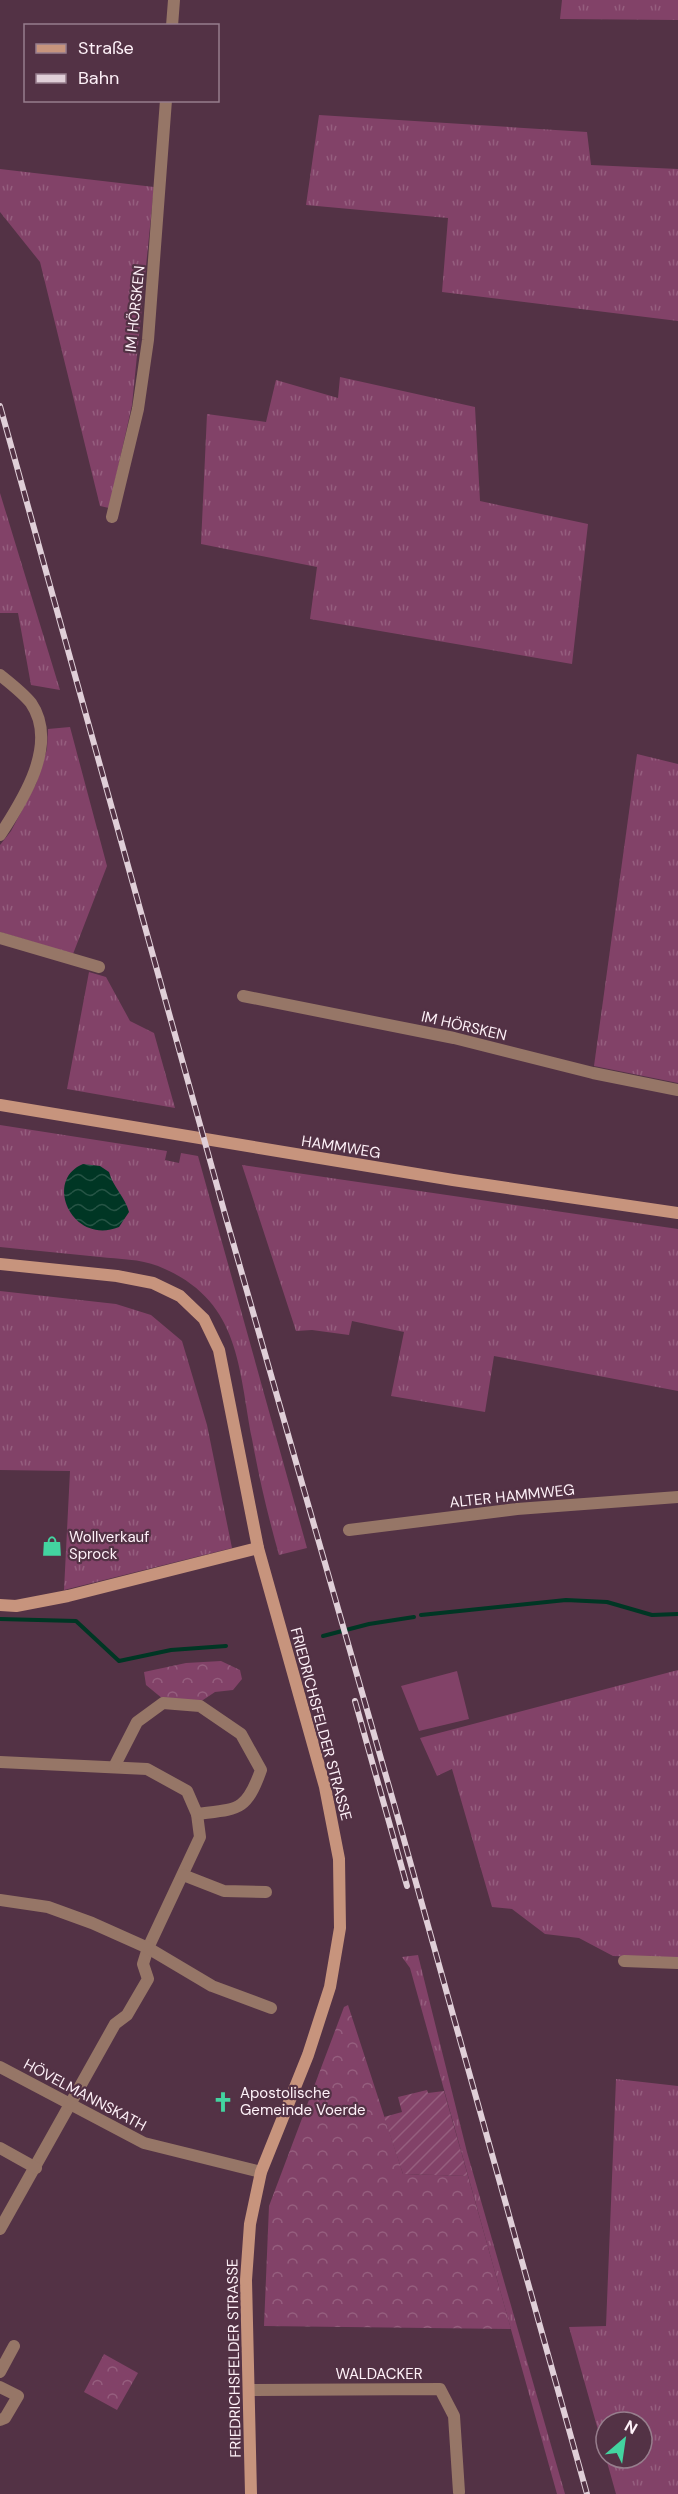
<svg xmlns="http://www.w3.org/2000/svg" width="678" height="2494" font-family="'DM Sans',sans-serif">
  <defs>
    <pattern id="grass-tufts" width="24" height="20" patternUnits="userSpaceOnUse" patternTransform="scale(1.5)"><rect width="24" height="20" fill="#824268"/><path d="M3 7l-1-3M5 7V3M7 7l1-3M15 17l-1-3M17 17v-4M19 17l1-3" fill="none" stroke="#955e7e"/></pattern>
    <pattern id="forest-crowns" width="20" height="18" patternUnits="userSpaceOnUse" patternTransform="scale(1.5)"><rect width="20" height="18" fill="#824268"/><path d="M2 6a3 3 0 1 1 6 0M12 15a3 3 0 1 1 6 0" fill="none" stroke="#955e7e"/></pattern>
    <pattern id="garden-furrows" width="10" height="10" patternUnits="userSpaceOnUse" patternTransform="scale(1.5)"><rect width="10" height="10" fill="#824268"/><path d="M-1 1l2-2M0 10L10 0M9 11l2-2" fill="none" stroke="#955e7e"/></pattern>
    <pattern id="water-waves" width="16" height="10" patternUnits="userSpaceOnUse" patternTransform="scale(1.5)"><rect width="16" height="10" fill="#003624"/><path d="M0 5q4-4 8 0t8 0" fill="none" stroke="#265445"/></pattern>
  </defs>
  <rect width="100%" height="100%" fill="#533245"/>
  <g fill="url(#grass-tufts)" fill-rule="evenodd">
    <path d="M562,0h116v20l-118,-1z"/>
    <path d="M319,115l268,17 4,33 87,4v152l-236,-29 6,-74 -142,-13z"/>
    <path d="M0,169l154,18 -22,218 -23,103 -9,-2 -60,-244 -40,-50z"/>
    <path d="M340,377l135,30 5,94 108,23 -16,140 -262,-45 7,-52 -116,-23 6,-130 59,8 10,-42 62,18z"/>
    <path d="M0,493l60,197 -29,-5 -13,-72h-18z"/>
    <path d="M70,727l37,139 -34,88 -73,-22v-87l11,-14 25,-47 11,-35 1,-20z"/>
    <path d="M637,754l41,10v319l-84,-17z"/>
    <path d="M89,972l17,5 24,44 24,12 21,75 -108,-19z"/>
    <path d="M0,1125l167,26 -2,9 14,3 2,-10 17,3 109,392 -28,7c-11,-39 -20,-77 -27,-116 -14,-74 -12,-140 -94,-173 -18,-7 -39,-7 -58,-9 -33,-3 -67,-7 -100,-10z"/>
    <path d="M242,1165l436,64v162l-184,-35 -9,56 -94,-16 13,-64 -52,-11 -3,14 -37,-5 -16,1z"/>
    <path d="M0,1291l116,13 35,11 31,26 25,84 25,123 -168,42 6,-119 -70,-1z"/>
    <path d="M678,1670v288l-65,-2 -34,-18 -34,-4 -33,-25 -20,-2 -40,-138 -15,7 -17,-38z"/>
    <path d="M418,1955l49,197 98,342h-8l-147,-526 -8,-11z"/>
    <path d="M616,2079l62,7v408h-62l-47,-167 37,-1zM606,2422h36v36h-36z"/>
  </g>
  <g fill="url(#forest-crowns)">
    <path d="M221,1661l19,9 2,9 -9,11 -18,2 -15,10 -37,-3 -17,-14 -2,-13 42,-9z"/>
    <path d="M348,2005l55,169 65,2 43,153 -247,-3 5,-120 75,-199z"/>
    <path d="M104,2354l34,19 -21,37 -33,-18z"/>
  </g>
  <path fill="url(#garden-furrows)" d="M427,2090l1,3 16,-2 24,85 -65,-2 -19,-57 18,-5 -4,-15z"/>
  <path fill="#824268" d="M457,1671l12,48 -50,12 -18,-45z"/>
  <path fill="url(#water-waves)" d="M83,1164l17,2 9,6c4,15 16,25 20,40l-10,15c-47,19 -76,-47 -36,-63z"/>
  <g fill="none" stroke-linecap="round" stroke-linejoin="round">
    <g stroke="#003624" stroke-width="4">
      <path d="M421,1615l145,-15 41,2 45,13 26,-1"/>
      <path d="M0,1619l76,2 43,40 52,-11 55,-4"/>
      <path d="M323,1636l46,-12 45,-7"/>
    </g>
    <g stroke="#967667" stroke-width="12">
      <path d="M172,26l2,-26"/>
      <path d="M112,517l26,-108 10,-69 18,-240"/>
      <path d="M0,675c10,8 23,18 31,28 28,41 -8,97 -31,132"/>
      <path d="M0,938l99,29"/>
      <path d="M243,996l211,42 139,35 85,17"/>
      <path d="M349,1530l168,-21 161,-12"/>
      <path d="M0,1762l147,7 40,22 10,23 3,23 -52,111 -5,16 5,15 -21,36 -12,9 -115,205"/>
      <path d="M115,1765l22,-43 26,-19 37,3 41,28 20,36c-15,42 -23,39 -64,44"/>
      <path d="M183,1875l41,16 42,1"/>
      <path d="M0,1900l48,7 44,16 56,25 64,38 59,22"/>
      <path d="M624,1961l54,2"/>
      <path d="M0,2067l144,76 117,29"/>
      <path d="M0,2148l36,20"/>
      <path d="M0,2372l14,-26"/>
      <path d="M0,2387l18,9 -13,22 -5,2"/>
      <path d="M249,2390l191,-1 14,27 5,76"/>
    </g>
    <g stroke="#c7947d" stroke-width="12">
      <path d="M0,1105l453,75 225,33"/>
      <path d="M0,1264l117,12 36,7 27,13 24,23 15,31 39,198 67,239 14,72 1,69 -10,59 -22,68 -47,117 -11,52 -4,56 5,214"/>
      <path d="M0,1605l16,1 52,-10 190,-48"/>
    </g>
    <g stroke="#e0cfd8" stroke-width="6">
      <g id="rail">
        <path d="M0,406l226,812 168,586 193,690"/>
        <path d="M355,1701l52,185"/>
      </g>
    </g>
    <use href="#rail" stroke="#533245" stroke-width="4" stroke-dasharray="11" stroke-linecap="butt"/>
  </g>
  <defs>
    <g id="shop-bare" transform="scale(1.62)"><path d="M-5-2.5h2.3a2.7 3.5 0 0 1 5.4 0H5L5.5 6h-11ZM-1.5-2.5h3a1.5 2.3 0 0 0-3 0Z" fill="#43d4a0" stroke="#533245" stroke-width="2.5" paint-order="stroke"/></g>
    <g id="church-bare" transform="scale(1.62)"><path d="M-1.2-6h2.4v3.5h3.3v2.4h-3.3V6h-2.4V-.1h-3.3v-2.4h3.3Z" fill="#43d4a0" stroke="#533245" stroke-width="2.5" paint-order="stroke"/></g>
  </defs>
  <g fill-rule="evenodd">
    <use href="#shop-bare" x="52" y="1546"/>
    <use href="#church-bare" x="223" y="2102"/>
  </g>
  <g text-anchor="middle" stroke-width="4.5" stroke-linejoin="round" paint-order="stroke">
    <g font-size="15" fill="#fef1f8" stroke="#533245">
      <text transform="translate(135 309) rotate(-84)" y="5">IM HÖRSKEN</text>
      <text transform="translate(464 1026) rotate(13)" y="5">IM HÖRSKEN</text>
      <text transform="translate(341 1147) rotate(9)" y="5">HAMMWEG</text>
      <text transform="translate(512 1496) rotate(-6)" y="5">ALTER HAMMWEG</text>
      <text transform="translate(321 1724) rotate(75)" y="5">FRIEDRICHSFELDER STRASSE</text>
      <text transform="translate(85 2095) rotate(28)" y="5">HÖVELMANNSKATH</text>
      <text transform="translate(234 2358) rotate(-91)" y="5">FRIEDRICHSFELDER STRASSE</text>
      <text x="379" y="2379">WALDACKER</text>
    </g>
    <g font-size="15" fill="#fef1f8" stroke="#533245" text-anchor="start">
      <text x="69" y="1542">Wollverkauf<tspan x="69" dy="17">Sprock</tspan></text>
      <text x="240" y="2098">Apostolische<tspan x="240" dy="17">Gemeinde Voerde</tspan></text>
    </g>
  </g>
  <rect x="24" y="24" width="195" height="78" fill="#533245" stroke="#977e8d" stroke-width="1.5"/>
  <rect x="36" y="44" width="30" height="9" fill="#c7947d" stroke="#977e8d" stroke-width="1.5"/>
  <text x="78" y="54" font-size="18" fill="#fef1f8">Straße</text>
  <rect x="36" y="74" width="30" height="9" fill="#e0cfd8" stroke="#977e8d" stroke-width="1.5"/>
  <text x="78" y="84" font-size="18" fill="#fef1f8">Bahn</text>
  <g transform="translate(624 2440) rotate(29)"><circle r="28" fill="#533245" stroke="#977e8d" stroke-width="1.5"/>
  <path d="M0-4.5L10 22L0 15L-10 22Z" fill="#43d4a0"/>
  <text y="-9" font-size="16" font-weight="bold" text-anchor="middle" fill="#fef1f8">N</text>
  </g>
</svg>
